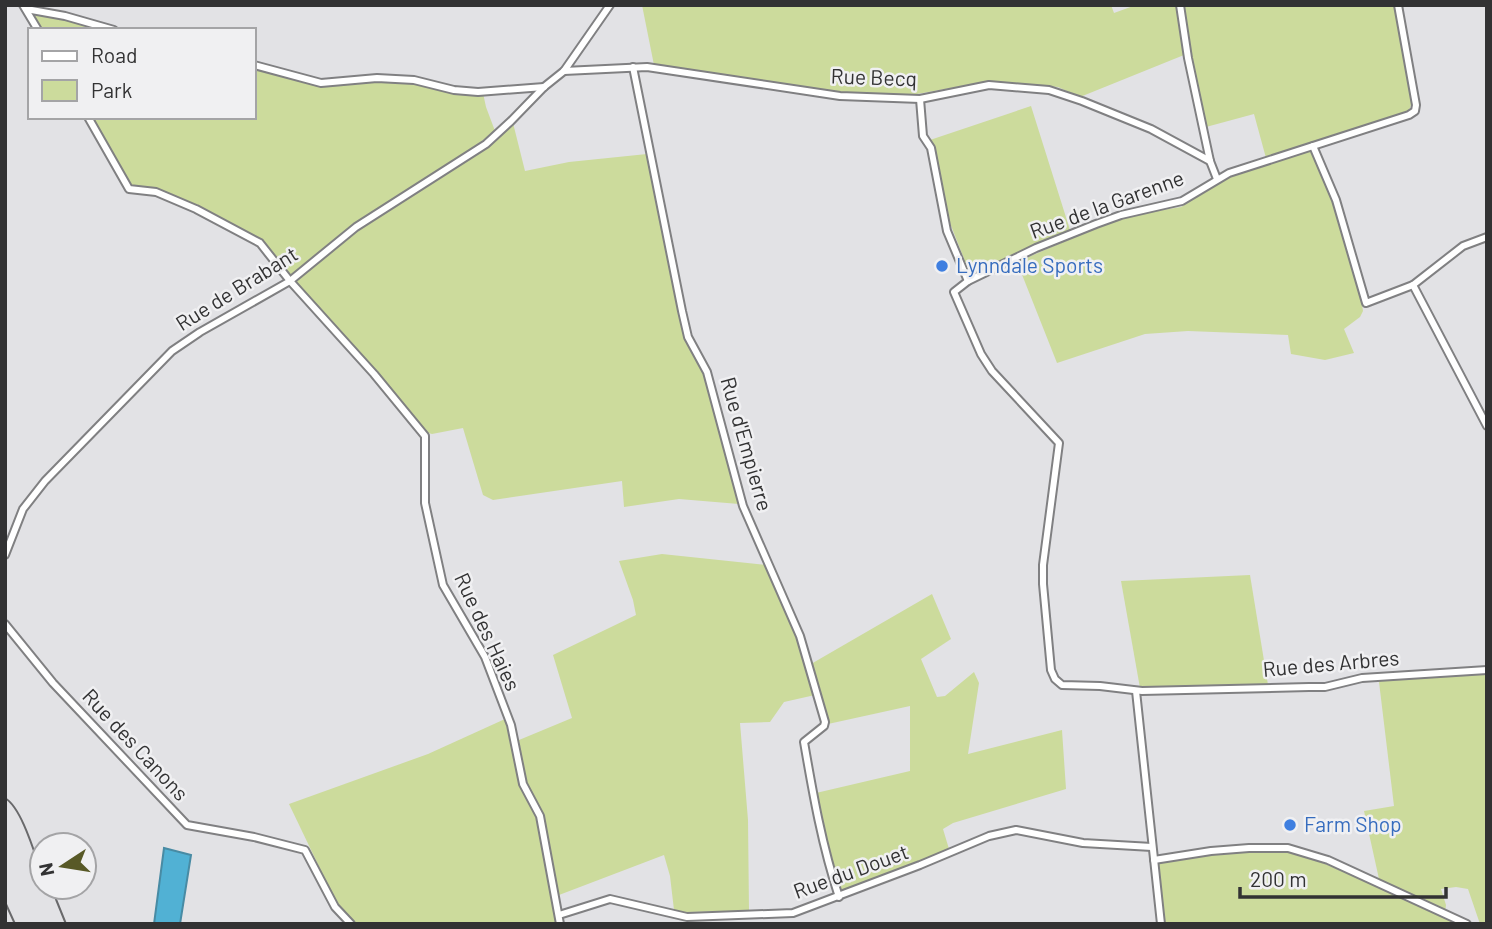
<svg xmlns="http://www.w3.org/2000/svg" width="1492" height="929" font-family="Barlow,sans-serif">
  <rect width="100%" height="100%" fill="#e2e2e5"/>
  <g fill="#ccdb9c">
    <path d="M642,5h469l3,8 22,-8h41l7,50 -104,42 -22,-10 -68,-6 -73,13 -45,1 -45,-4 -173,-26z"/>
    <path d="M1183,5h212l17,96 -2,7 -3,4 -141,46 -12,-44 -48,13 -16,-75z"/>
    <path d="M32,14l20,2 53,14h-64z"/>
    <path d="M254,67l72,19 48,-6 34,2 58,12 17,-1 3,14 9,24 -25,19 -115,73 -64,52 -30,-34 -37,-22 -64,-30 -30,-4 -39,-68h163z"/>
    <path d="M1031,106l39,124 -100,44 -22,-56 -9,-51 -9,-27z"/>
    <path d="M513,123l12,48 44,-9 78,-8 40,189 16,27 36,134 -60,-5 -55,8 -2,-26 -129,19 -10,-5 -20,-67 -31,6 -7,-2 -47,-58 -82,-91 1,-5 50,-41 27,-19 102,-63z"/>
    <path d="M1310,149l24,53 26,90 3,19 -3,6 -16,12 10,24 -29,7 -34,-6 -3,-19 -100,-4 -43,3 -88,29 -40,-101 104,-45 60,-10 45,-29z"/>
    <path d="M662,554l104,11c20,42 37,85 49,130l-31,7 -14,20 -30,1 8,97 1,91 -64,1 -11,-2 -4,-34 -6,-21 -105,40 -19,-88 -14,-24 -7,-43 53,-22 -19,-63 83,-40 -3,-15 -14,-39z"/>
    <path d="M1250,575l18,110 -128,3 -19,-107z"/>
    <path d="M932,594l19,45 -30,20 16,38 8,-1 29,-24 5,11 -11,71 94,-24 4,59 -113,34 -10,6 6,20 -35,16 -72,26 -13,-41 -13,-57 94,-22v-65l-82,18 -17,-60z"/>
    <path d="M1480,673l4,1 3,5v245h-7l-12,-35 -12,-2 -15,2 5,16 -1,7 -66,-33 -15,-68 30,-5 -15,-124 3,-3z"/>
    <path d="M505,719c9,21 10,44 17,66 4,14 13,25 17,41l17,86v12h-201l-19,-22 -47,-98 139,-50z"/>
    <path d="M1249,850l35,1 21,4 118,52 34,17h-294l-6,-60 44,-10z"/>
  </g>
  <path fill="#51b1d4" stroke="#488ba4" stroke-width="2" d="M164,848l27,7 -11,69h-26z"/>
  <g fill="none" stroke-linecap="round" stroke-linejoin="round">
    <g stroke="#808082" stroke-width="10">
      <g id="minor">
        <path d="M23,5l15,25"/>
        <path d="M1180,5l8,53 22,103 7,18"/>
        <path d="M1398,5l18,100 -1,6 -6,4 -180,58 -47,28 -61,14 -25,9 -60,24 -68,33 -14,11 27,62 11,17 67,72 -16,122v19l8,86 4,9 7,6 38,1 42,5 167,-4h16l37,-9 125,-8"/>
        <path d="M26,9l39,7 49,14"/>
        <path d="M254,65l67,18 56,-5 37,2 40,10 24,2 66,-5"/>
        <path d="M633,67l49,244 6,26 19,35 36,134 57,130 25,86 -1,4 -20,16c9,52 18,104 35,155"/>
        <path d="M564,71l83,-4 193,29 80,3 69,-14 60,5 33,11 69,28 59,32"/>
        <path d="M920,99l3,37 8,12 16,83 21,50"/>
        <path d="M88,117l41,72 27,3 40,17 64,34 30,38 84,93 51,62v67l18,82 42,72 26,68 12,59 17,32 20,108"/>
        <path d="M1313,146l23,54 30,103 47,-18 50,-39 24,-9"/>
        <path d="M1413,285l74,141"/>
        <path d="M5,555l18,-46 22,-28 127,-130 28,-19 90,-51 66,-54 130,-83 25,-23 33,-34 20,-16 46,-66"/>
        <path d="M5,624l48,59 134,142 67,12 51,13 30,57 16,17"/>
        <path d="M1136,691l25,233"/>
        <path d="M1154,860l57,-9 38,-3h39l40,12 139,64"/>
        <path d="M559,915l51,-16 77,18 106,-4 127,-48 69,-29 27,-6 67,13 69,4"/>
      </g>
    </g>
    <use href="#minor" stroke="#fff" stroke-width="6"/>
    <g stroke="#69696b" stroke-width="2">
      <path d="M5,798c17,10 30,57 37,76"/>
      <path d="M51,887l15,37"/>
      <path d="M5,902l10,22"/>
    </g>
  </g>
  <g fill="#3f7fe0" stroke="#f0f0f2" stroke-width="2.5">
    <circle cx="942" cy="266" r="7"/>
    <circle cx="1290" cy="825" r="7"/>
  </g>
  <g text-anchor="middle" stroke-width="5" stroke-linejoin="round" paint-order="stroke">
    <g font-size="21" fill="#323233" stroke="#f0f0f2">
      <text transform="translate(874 78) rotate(2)" y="7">Rue Becq</text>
      <text transform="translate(1107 205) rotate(-20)" y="7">Rue de la Garenne</text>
      <text transform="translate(237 289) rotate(-32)" y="7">Rue de Brabant</text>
      <text transform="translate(746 444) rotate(74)" y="7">Rue d'Empierre</text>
      <text transform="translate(487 632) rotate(65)" y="7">Rue des Haies</text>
      <text transform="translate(1331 664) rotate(-5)" y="7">Rue des Arbres</text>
      <text transform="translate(135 745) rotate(47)" y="7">Rue des Canons</text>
      <text transform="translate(851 872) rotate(-20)" y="7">Rue du Douet</text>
    </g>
    <g font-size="21" fill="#366cbe" stroke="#f0f0f2" text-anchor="start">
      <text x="956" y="273">Lynndale Sports</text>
      <text x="1304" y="832">Farm Shop</text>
    </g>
  </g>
  <rect width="1492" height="929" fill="none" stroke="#323233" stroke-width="14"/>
  <rect x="28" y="28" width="228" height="91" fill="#f0f0f2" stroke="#a4a4a6" stroke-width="2"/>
  <rect x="42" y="51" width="35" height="10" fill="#ffffff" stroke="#a4a4a6" stroke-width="2"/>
  <text x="91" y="63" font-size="21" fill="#323233">Road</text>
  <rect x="42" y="80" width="35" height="21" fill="#ccdb9c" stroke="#a4a4a6" stroke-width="2"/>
  <text x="91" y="98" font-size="21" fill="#323233">Park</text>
  <g transform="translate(63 866) rotate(258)"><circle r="33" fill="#f0f0f2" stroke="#a4a4a6" stroke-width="2"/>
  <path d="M0-5L12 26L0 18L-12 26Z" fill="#585927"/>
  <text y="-10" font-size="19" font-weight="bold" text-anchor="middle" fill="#323233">N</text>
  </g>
  <path d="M1240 887v10h206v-10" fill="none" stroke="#323233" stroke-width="3.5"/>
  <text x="1250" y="887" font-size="21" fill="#323233" stroke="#f0f0f2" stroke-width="5" paint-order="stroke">200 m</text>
</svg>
